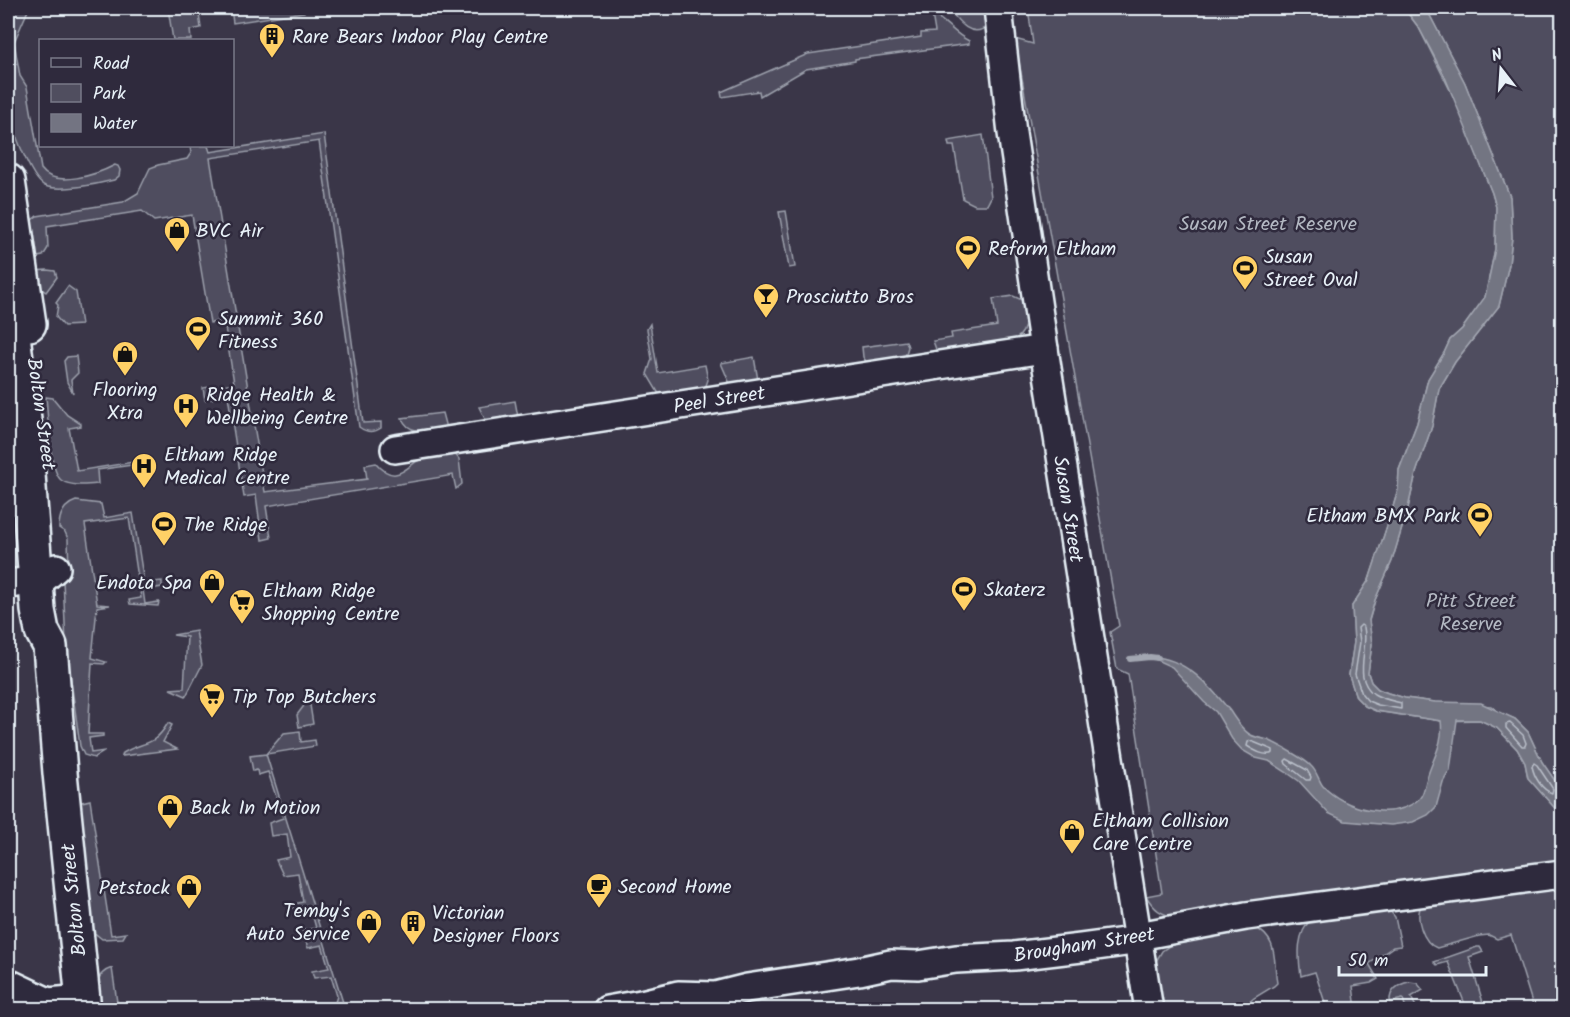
<svg xmlns="http://www.w3.org/2000/svg" width="1570" height="1017" font-family="Kalam,sans-serif">
  <rect width="100%" height="100%" fill="#3a3648"/>
  <filter id="ink" filterUnits="userSpaceOnUse"><feTurbulence type="fractalNoise" baseFrequency=".0167" numOctaves="2"/><feDisplacementMap in="SourceGraphic" scale="12" xChannelSelector="R" yChannelSelector="G"/><feConvolveMatrix kernelMatrix="1 2 1 2 8 2 1 2 1" color-interpolation-filters="sRGB"/></filter>
  <g filter="url(#ink)">
    <g fill="#504e5f" stroke="#9ca0ac" stroke-width="1.5">
      <path d="M8,8h21l-15,34 6,34 7,11 14,82c14,20 57,5 74,-4l3,1 2,4 -1,6 -5,4c-16,4 -54,12 -69,6 -15,-7 -36,-65 -37,-82 -3,-31 0,-65 0,-96z"/>
      <path d="M168,8h30l3,20 -11,2 1,10h-18z"/>
      <path d="M231,8h72l1,4 -71,11z"/>
      <path d="M948,8h38l2,17c-16,16 -31,-5 -40,-17z"/>
      <path d="M1028,8h376l15,20 37,74 36,91 4,14 -1,42 -10,49 -23,31 -12,11 -6,13 -16,26 -11,44 -18,47 -1,20 -8,27 -21,63 -17,26 2,36 -5,33 7,22 9,9 11,5 65,10 39,-1 17,8 20,21 8,14 3,15 34,38v51l-386,50c-15,-2 -22,-8 -30,-21l16,-3 -34,-219 -11,-5 -7,-37 9,-6 -104,-587 18,5z"/>
      <path d="M1426,8h136v783l-20,-29 -14,-30 -13,-13 -15,-6 -9,-7 -56,-4 -30,-4 -17,-5 -10,-4 -7,-7 -3,-9 4,-29 -3,-23 6,-21 17,-39 16,-53 8,-35 16,-47 7,-37 16,-27 44,-56 10,-42 3,-27 -2,-40 -45,-114z"/>
      <path d="M932,14c14,7 21,19 37,27v3l-114,15v2l-49,8 -46,27 -1,-5 -37,6 -1,-5 87,-38 113,-17v-4l14,-1z"/>
      <path d="M324,134l39,289 18,-1v6c-7,5 -14,5 -22,-1l-40,-286 -109,17 55,334 102,-13 -2,-14 11,-2c22,26 32,-1 49,-6 9,-2 19,-2 29,-4l5,6 3,25 -6,5 -3,-14 -187,31 5,32 -9,2 -6,-45 -12,2 -16,-101 -23,4 -2,-12 31,-5 -10,-62 -14,2 -18,-108 -38,6 -12,-10 -95,15 1,22 -5,8 -11,2 -5,-34 10,-8 86,-14 15,-9 12,-25 8,-3 29,-6 4,-6 -1,-7h18l2,6z"/>
      <path d="M983,135l8,62 -4,8h-12l-12,-6 -9,-53h-5l-1,-5z"/>
      <path d="M786,211l9,56 -6,1 -10,-56z"/>
      <path d="M47,270l8,1 2,6 -11,15 -3,-2 -4,3 -6,-22z"/>
      <path d="M68,286l8,6 5,33 -17,1 -8,-9 2,-12 -2,-2z"/>
      <path d="M1013,296l9,4c5,15 7,29 -6,39l-79,13 -4,-11 19,-3 -1,-5 46,-7 -4,-27z"/>
      <path d="M650,324l8,49 47,-8 3,15 -3,8 -46,6 -12,-20 5,-15 -5,-30z"/>
      <path d="M906,341l2,6 -3,10 -38,6 -4,-6 -1,-10z"/>
      <path d="M76,356l2,17 -7,7 2,13 -6,-11 -3,-21 3,-4z"/>
      <path d="M754,357l4,23 -28,4 -9,-21z"/>
      <path d="M46,397l7,1 14,17 14,9v2l-12,2 8,43 69,-11 1,3 -50,7 1,14c-10,1 -28,3 -37,-4 -12,-10 -13,-66 -15,-83z"/>
      <path d="M515,401l3,16 -32,4 -7,-14z"/>
      <path d="M442,413l4,15c-15,2 -37,9 -44,-10z"/>
      <path d="M76,501l25,3 3,14 29,-5 11,70 18,-2v6l-19,3 2,14 14,-2 -1,4 -28,-2 -1,-4 12,-2 -12,-80 -44,6 12,80 13,1 -13,2 -5,51 14,4 -2,2 -12,-1 -4,71h15v2l-14,2 2,15 14,-2 -11,7 -10,-3 -4,-9 -14,-102 -3,-64 6,-9 -1,-32 -3,-7 -6,-4c0,-13 5,-23 17,-27z"/>
      <path d="M196,631l6,34 -16,31 -16,-7 14,-1 3,-51 -14,-2z"/>
      <path d="M309,699l4,25 -14,3 -2,-12z"/>
      <path d="M168,723l4,2 -9,17 14,7 -55,7 1,-3c22,-13 30,-5 45,-30z"/>
      <path d="M300,731l1,11 14,-2 1,6 -50,8 79,255h-12l4,-13 -6,-20 -17,2 -2,-7 17,-3 -7,-23 -14,3 -6,-18 14,-2 -6,-22 -17,2 -3,-3 13,-3 -5,-29 -15,2 -7,-15 14,-3 -3,-23 -16,2 -2,-13 14,-5 -15,-46 -10,3 -1,-5 -4,1 -3,-15 16,-2 18,-21z"/>
      <path d="M90,800l21,135 15,-2 -3,5 -21,1 -11,-9 -12,-124 3,-4z"/>
      <path d="M1562,881v128h-28l-23,-74 -14,4 -8,-4 -10,1 -42,12c-14,-5 -23,-31 -15,-44z"/>
      <path d="M1389,910l6,7 6,29 -8,1 -24,17 9,15 -7,4 -18,3 3,23h-29l-12,-37 -14,4c-3,-20 -5,-43 11,-57z"/>
      <path d="M1254,927c25,12 19,33 23,56l-3,3 -20,12 -13,11 -83,1 -3,-47 7,-12 13,-9z"/>
      <path d="M1477,947h3l3,5 -14,5 16,52h-18l-19,-47 -11,3 -3,-3z"/>
      <path d="M112,968l6,41h-19c-1,-17 -8,-34 13,-41z"/>
      <path d="M1409,982l8,1 6,7 -12,7 6,12h-11l-3,-10 -13,3c-1,-11 8,-18 19,-20z"/>
    </g>
    <path fill="#737482" stroke="#a2a6b1" stroke-width="1.5" d="M1404,8h22l39,75 45,114 2,40 -3,27 -10,42 -44,56 -16,27 -7,37 -16,47 -8,35 -16,53 -17,39 -6,20 3,24 -4,29 3,9 7,7 10,4 17,5 30,4 46,1 34,16 13,13 14,30 20,29v25l-34,-38 -3,-15 -8,-14 -20,-21 -17,-8h-23l-7,50 -7,12 -7,25 -8,8 -15,7 -22,3 -46,-4 -17,-8 -29,-32 -13,-9 -17,-11 -13,-3 -14,-8 -10,-11 -16,-27 -12,-10 -32,-35 -22,-10c34,-1 61,30 80,54 5,8 13,20 21,24 5,3 12,3 17,5 9,4 38,20 43,26 6,5 7,14 12,20 21,23 70,36 96,13 6,-6 5,-14 8,-21 6,-20 17,-35 14,-57l-65,-10 -11,-5 -9,-9 -7,-22 5,-33 -2,-36 17,-26 21,-63 8,-27 1,-20 18,-47 11,-44 16,-26 6,-13 12,-11 23,-32 10,-48 1,-42 -4,-14 -47,-116 -26,-49z"/>
    <g fill="none" stroke-linecap="round" stroke-linejoin="round">
      <g stroke="#b9bfc9" stroke-width="1.5">
        <path d="M1361,625l3,2c5,23 -12,51 10,67 8,5 19,7 27,9v6l-23,-4 -10,-4 -6,-7 -7,-20 5,-32 -2,-14z"/>
        <path d="M1510,723l13,12 3,8 -1,3h-3l-16,-18v-4z"/>
        <path d="M1251,741l22,9v3c-8,4 -18,-2 -26,-7l1,-4z"/>
        <path d="M1287,759l20,11 4,7 -1,3h-4l-20,-16 -1,-3z"/>
        <path d="M1534,763l3,2 16,24 -1,4c-10,-3 -18,-16 -20,-27z"/>
      </g>
      <path stroke="#a2a6b1" stroke-width="6" d="M1130,659l20,-2 8,1"/>
      <g stroke="#e8f1f8" stroke-width="32">
        <g id="minor">
          <path d="M998,8l14,125 32,216 105,661"/>
          <path d="M395,449l649,-100"/>
          <path d="M8,584l34,-4 14,-12"/>
          <path d="M8,983l40,19 35,-3"/>
          <path d="M607,1010l34,-6 37,-9 37,1 32,-8 112,-17 32,-7 27,1 38,-6 58,-3 67,-8 44,-6 24,-8 97,-18 316,-42"/>
        </g>
      </g>
      <g stroke="#e8f1f8" stroke-width="38">
        <g id="major">
          <path d="M8,181l21,143"/>
          <path d="M8,298l16,122 14,190 4,21 8,15 10,127 24,237"/>
        </g>
      </g>
      <use href="#minor" stroke="#2f2a3d" stroke-width="27"/>
      <use href="#major" stroke="#2f2a3d" stroke-width="33"/>
    </g>
  </g>
  <defs>
    <g id="building-pin" transform="scale(1.35)"><path d="M0 17L-7.5 6A9.5 9.5 0 1 1 7.5 6Z" fill="#ffd166" stroke="#2f2a3d"/><path d="M-4-6H4V6H1V3H-1V6H-4ZM-2.5-4.3h1.7v1.8h-1.7ZM.8-4.3h1.7v1.8H.8ZM-2.5-1h1.7V.8h-1.7ZM.8-1h1.7V.8H.8Z" fill="#111"/></g>
    <g id="shop-pin" transform="scale(1.35)"><path d="M0 17L-7.5 6A9.5 9.5 0 1 1 7.5 6Z" fill="#ffd166" stroke="#2f2a3d"/><path d="M-5-2.5h2.3a2.7 3.5 0 0 1 5.4 0H5L5.5 6h-11ZM-1.5-2.5h3a1.5 2.3 0 0 0-3 0Z" fill="#111"/></g>
    <g id="stadium-pin" transform="scale(1.35)"><path d="M0 17L-7.5 6A9.5 9.5 0 1 1 7.5 6Z" fill="#ffd166" stroke="#2f2a3d"/><path d="M0-5a6.5 5 0 1 0 0 10a6.5 5 0 1 0 0-10ZM-3.5-1.8h7v3.6h-7Z" fill="#111"/></g>
    <g id="bar-pin" transform="scale(1.35)"><path d="M0 17L-7.5 6A9.5 9.5 0 1 1 7.5 6Z" fill="#ffd166" stroke="#2f2a3d"/><path d="M-6-5H6L.8 .8V4.5H3.5V6h-7V4.5H-.8V.8Z" fill="#111"/></g>
    <g id="hospital-pin" transform="scale(1.35)"><path d="M0 17L-7.5 6A9.5 9.5 0 1 1 7.5 6Z" fill="#ffd166" stroke="#2f2a3d"/><path d="M-5-5h3v3.5h4V-5h3V5h-3V1.5h-4V5h-3Z" fill="#111"/></g>
    <g id="supermarket-pin" transform="scale(1.35)"><path d="M0 17L-7.5 6A9.5 9.5 0 1 1 7.5 6Z" fill="#ffd166" stroke="#2f2a3d"/><path d="M-6-5.5h2.5l.6 2H6L4.5 2H-2.5L-4.4-4H-6ZM-1.5 3.2a1.3 1.3 0 1 0 .1 0ZM3 3.2a1.3 1.3 0 1 0 .1 0Z" fill="#111"/></g>
    <g id="cafe-pin" transform="scale(1.35)"><path d="M0 17L-7.5 6A9.5 9.5 0 1 1 7.5 6Z" fill="#ffd166" stroke="#2f2a3d"/><path d="M-5.5-4.5H6V0H3Q3 3.5 0 3.5H-2.5Q-5.5 3.5-5.5 0ZM3-3.2v2h1.7v-2ZM-6 4.5H4V6H-6Z" fill="#111"/></g>
  </defs>
  <g fill-rule="evenodd">
    <use href="#building-pin" x="272" y="36"/>
    <use href="#shop-pin" x="177" y="230"/>
    <use href="#stadium-pin" x="968" y="248"/>
    <use href="#stadium-pin" x="1245" y="268"/>
    <use href="#bar-pin" x="766" y="296"/>
    <use href="#stadium-pin" x="198" y="329"/>
    <use href="#shop-pin" x="125" y="354"/>
    <use href="#hospital-pin" x="186" y="406"/>
    <use href="#hospital-pin" x="144" y="466"/>
    <use href="#stadium-pin" x="1480" y="515"/>
    <use href="#stadium-pin" x="164" y="524"/>
    <use href="#shop-pin" x="212" y="582"/>
    <use href="#stadium-pin" x="964" y="589"/>
    <use href="#supermarket-pin" x="242" y="602"/>
    <use href="#supermarket-pin" x="212" y="696"/>
    <use href="#shop-pin" x="170" y="807"/>
    <use href="#shop-pin" x="1072" y="832"/>
    <use href="#cafe-pin" x="599" y="886"/>
    <use href="#shop-pin" x="189" y="887"/>
    <use href="#shop-pin" x="369" y="922"/>
    <use href="#building-pin" x="413" y="923"/>
  </g>
  <g text-anchor="middle" stroke-width="5" stroke-linejoin="round" paint-order="stroke">
    <g font-size="20" fill="#e8f1f8" stroke="#2f2a3d" text-anchor="start">
      <text x="292" y="43">Rare Bears Indoor Play Centre</text>
      <text x="196" y="237">BVC Air</text>
      <text x="988" y="255">Reform Eltham</text>
      <text x="1264" y="263">Susan<tspan x="1264" dy="23">Street Oval</tspan></text>
      <text x="786" y="303">Prosciutto Bros</text>
      <text x="218" y="325">Summit 360<tspan x="218" dy="23">Fitness</tspan></text>
      <text x="125" y="396" text-anchor="middle">Flooring<tspan x="125" dy="23">Xtra</tspan></text>
      <text x="206" y="401">Ridge Health &amp;<tspan x="206" dy="23">Wellbeing Centre</tspan></text>
      <text x="164" y="461">Eltham Ridge<tspan x="164" dy="23">Medical Centre</tspan></text>
      <text x="1460" y="522" text-anchor="end">Eltham BMX Park</text>
      <text x="184" y="531">The Ridge</text>
      <text x="192" y="589" text-anchor="end">Endota Spa</text>
      <text x="984" y="596">Skaterz</text>
      <text x="262" y="597">Eltham Ridge<tspan x="262" dy="23">Shopping Centre</tspan></text>
      <text x="232" y="703">Tip Top Butchers</text>
      <text x="190" y="814">Back In Motion</text>
      <text x="1092" y="827">Eltham Collision<tspan x="1092" dy="23">Care Centre</tspan></text>
      <text x="618" y="893">Second Home</text>
      <text x="170" y="894" text-anchor="end">Petstock</text>
      <text x="350" y="917" text-anchor="end">Temby's<tspan x="350" dy="23">Auto Service</tspan></text>
      <text x="432" y="919">Victorian<tspan x="432" dy="23">Designer Floors</tspan></text>
    </g>
    <g font-size="20" fill="#b3b8c2" stroke="#2f2a3d">
      <text x="1268" y="230">Susan Street Reserve</text>
      <text x="1471" y="607">Pitt Street<tspan x="1471" dy="23">Reserve</tspan></text>
    </g>
    <g font-size="20" fill="#e8f1f8" stroke="#2f2a3d">
      <text transform="translate(719 399) rotate(-9)" y="7">Peel Street</text>
      <text transform="translate(42 414) rotate(82)" y="7">Bolton Street</text>
      <text transform="translate(1069 509) rotate(81)" y="7">Susan Street</text>
      <text transform="translate(73 900) rotate(-96)" y="7">Bolton Street</text>
      <text transform="translate(1084 944) rotate(-9)" y="7">Brougham Street</text>
    </g>
  </g>
  <rect width="1570" height="1017" fill="none" stroke="#2f2a3d" stroke-width="30"/>
  <rect x="15" y="15" width="1540" height="987" fill="none" stroke="#e8f1f8" stroke-width="2" filter="url(#ink)"/>
  <rect x="39" y="39" width="195" height="108" fill="#2f2a3d" stroke="#797a88" stroke-width="1.5"/>
  <rect x="51" y="58" width="30" height="9" fill="#2f2a3d" stroke="#797a88" stroke-width="1.5"/>
  <text x="93" y="69" font-size="18" fill="#e8f1f8">Road</text>
  <rect x="51" y="84" width="30" height="18" fill="#504e5f" stroke="#797a88" stroke-width="1.5"/>
  <text x="93" y="99" font-size="18" fill="#e8f1f8">Park</text>
  <rect x="51" y="114" width="30" height="18" fill="#737482" stroke="#797a88" stroke-width="1.5"/>
  <text x="93" y="129" font-size="18" fill="#e8f1f8">Water</text>
  <g transform="translate(1501 69) rotate(343)" stroke="#2f2a3d" stroke-width="4.5" paint-order="stroke">
  <path d="M0-4.5L10 22L0 15L-10 22Z" fill="#e8f1f8"/>
  <text y="-9" font-size="16" font-weight="bold" text-anchor="middle" fill="#e8f1f8">N</text>
  </g>
  <path d="M1339 966v9h147v-9" fill="none" stroke="#e8f1f8" stroke-width="3"/>
  <text x="1348" y="966" font-size="18" fill="#e8f1f8" stroke="#2f2a3d" stroke-width="4.5" paint-order="stroke">50 m</text>
</svg>
